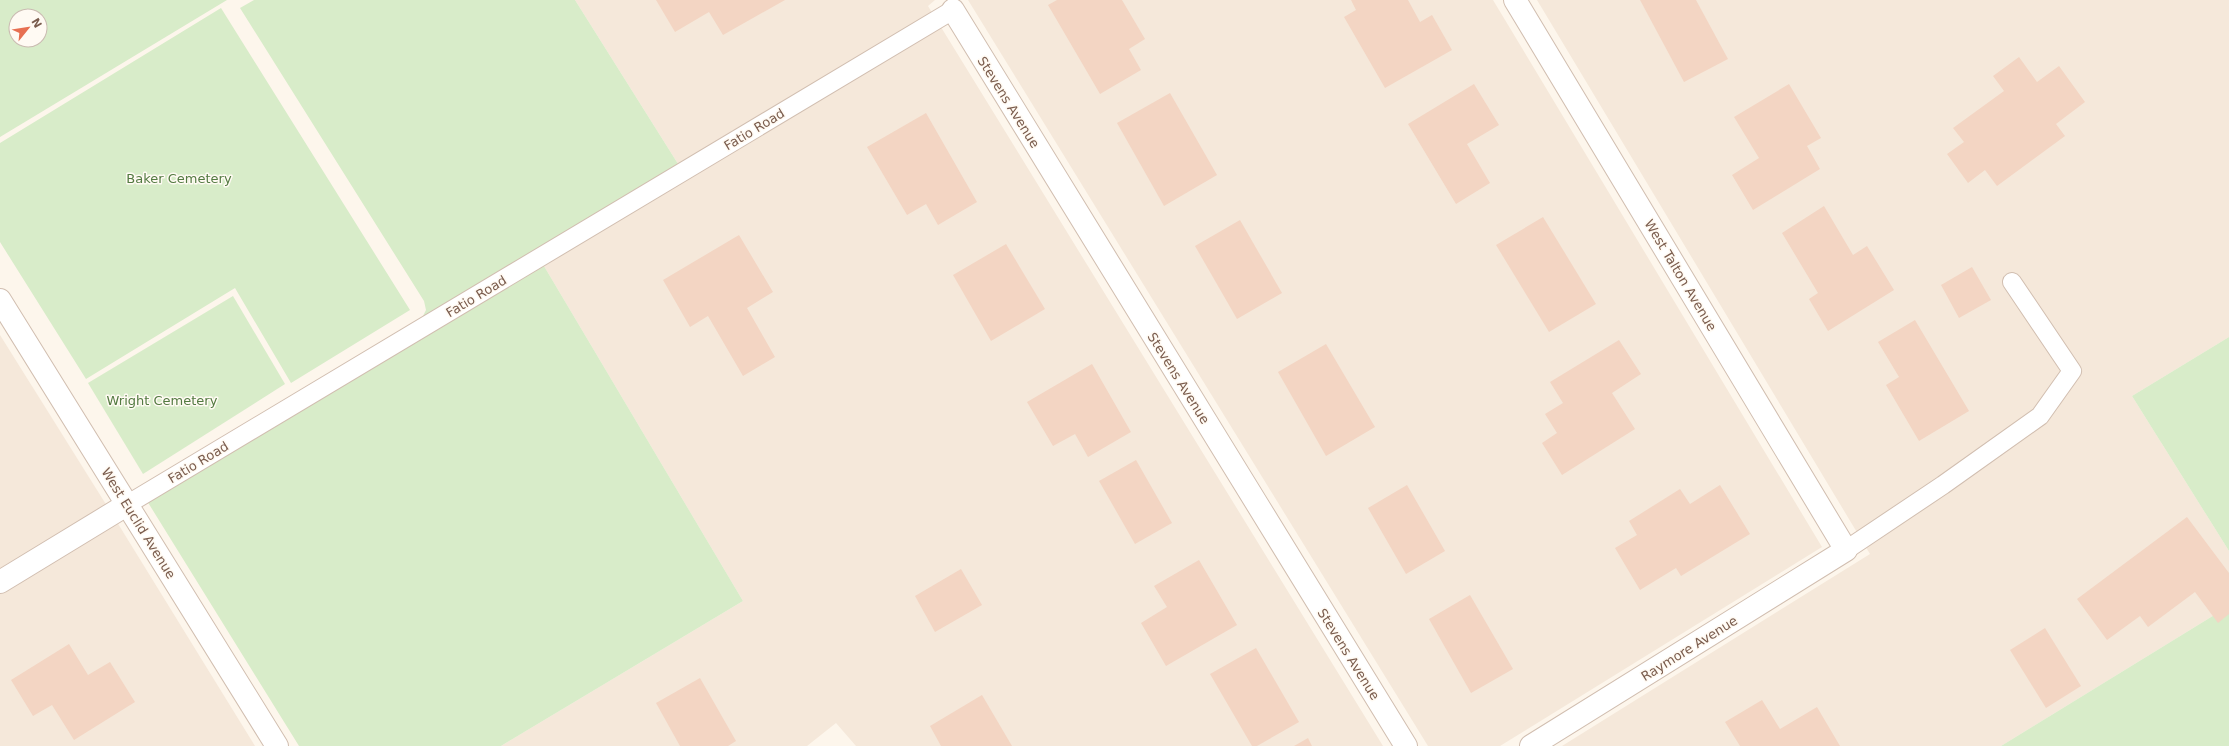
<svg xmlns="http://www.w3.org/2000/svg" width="2229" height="746" font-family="'DejaVu Sans',sans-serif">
  <rect width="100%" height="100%" fill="#fdf6ec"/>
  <g fill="#f5e8da">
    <path d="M575,0h360l-7,6 455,740h-527l-20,-23 -29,23h-306l242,-145 -205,-345 147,-81z"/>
    <path d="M968,0h525l329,547 -322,199h-72z"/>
    <path d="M1537,0h692v337l-97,59 97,155v55l-228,140h-439l308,-192z"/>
    <path d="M0,335l112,179 143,232h-255z"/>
  </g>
  <g fill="#d8ecc9" fill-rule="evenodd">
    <path d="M0,0h227l-227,137zM16,16h24v24h-24z"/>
    <path d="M254,0h321l110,175 -147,81 205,345 -242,145h-202l-160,-258 283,-170 4,-8 -2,-9 -184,-293z"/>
    <path d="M221,8l189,302 -119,73 -56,-95 -149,91 -86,-137v-99z"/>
    <path d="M233,296l52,88 -142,90 -55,-91z"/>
    <path d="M2229,337v214l-97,-155z"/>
    <path d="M2229,606v140h-228z"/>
  </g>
  <g fill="#f3d5c3">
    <path d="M656,0h129l-62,35 -14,-23 -34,20z"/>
    <path d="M1057,0h65l23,39 -16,10 12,21 -41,24 -52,-89z"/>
    <path d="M1351,0h57l12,22 12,-7 20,35 -67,38 -41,-71 12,-7z"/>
    <path d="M1640,0h56l32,59 -44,23z"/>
    <path d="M2019,57l18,25 22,-16 26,36 -29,22 9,12 -68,50 -12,-16 -17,13 -21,-29 17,-12 -11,-14 51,-37 -11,-15z"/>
    <path d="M1474,84l25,41 -32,19 23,39 -34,21 -48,-80z"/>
    <path d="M1789,84l32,54 -14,8 13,23 -67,41 -21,-35 27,-17 -25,-41z"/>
    <path d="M1170,93l47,82 -53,31 -47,-83z"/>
    <path d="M926,113l51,89 -39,23 -12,-21 -19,11 -40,-68z"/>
    <path d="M1824,206l29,49 14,-9 27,44 -66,41 -19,-32 9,-6 -36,-60z"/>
    <path d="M1543,217l53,87 -47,28 -53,-87z"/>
    <path d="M1240,220l42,73 -45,26 -42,-73z"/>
    <path d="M739,235l34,57 -26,16 28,49 -32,19 -35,-60 -18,11 -27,-47z"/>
    <path d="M1006,244l39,65 -54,32 -38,-66z"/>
    <path d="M1972,267l19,33 -32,18 -18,-33z"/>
    <path d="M1915,320l54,91 -50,30 -33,-56 13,-8 -21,-35z"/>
    <path d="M1619,340l22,34 -29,19 23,36 -73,46 -20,-32 15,-10 -12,-19 18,-11 -13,-21z"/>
    <path d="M1326,344l49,83 -49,29 -48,-84z"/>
    <path d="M1092,364l39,68 -43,25 -13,-23 -22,12 -26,-44z"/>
    <path d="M1136,460l36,63 -37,21 -36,-63z"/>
    <path d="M1407,485l38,66 -39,23 -38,-66z"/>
    <path d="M1720,485l30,49 -69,42 -5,-8 -36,22 -25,-42 22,-13 -8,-14 51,-32 10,15z"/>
    <path d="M2187,517l42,56v41l-11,9 -23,-31 -47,35 -8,-11 -33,24 -30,-41z"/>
    <path d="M1199,560l38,65 -71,41 -25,-43 26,-16 -13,-21z"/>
    <path d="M961,569l21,36 -47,27 -20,-36z"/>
    <path d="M1470,595l43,74 -42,24 -42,-74z"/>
    <path d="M2045,628l36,58 -35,22 -36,-58z"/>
    <path d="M69,644l19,31 22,-13 25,40 -61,38 -22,-35 -19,11 -22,-36z"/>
    <path d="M1256,648l43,74 -42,24h-5l-42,-72z"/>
    <path d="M700,678l36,63 -8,5h-48l-24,-43z"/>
    <path d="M982,695l30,51h-71l-11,-20z"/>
    <path d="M1762,700l18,29 37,-22 23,39h-100l-15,-24z"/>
    <path d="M1308,738l4,8h-18z"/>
  </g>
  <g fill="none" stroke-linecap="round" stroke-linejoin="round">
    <g stroke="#d1beb0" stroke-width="20">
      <g id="service">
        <path d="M128,504l825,-494"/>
        <path d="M1846,550l97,-65 97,-69 32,-45 -60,-89"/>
      </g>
    </g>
    <g stroke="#d1beb0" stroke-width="24">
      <g id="minor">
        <path d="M1515,0l331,550 -315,196"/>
        <path d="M953,10l453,736"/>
        <path d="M0,582l128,-78"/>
      </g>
    </g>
    <g stroke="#d1beb0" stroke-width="24">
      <path id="tertiary" d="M0,300l277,446"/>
    </g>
    <use href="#service" stroke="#fff" stroke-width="18"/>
    <use href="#minor" stroke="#fff" stroke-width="22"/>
    <use href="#tertiary" stroke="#fff" stroke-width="22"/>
  </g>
  <g text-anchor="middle" stroke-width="3" stroke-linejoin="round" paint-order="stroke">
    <g font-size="13" fill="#7a5c4d" stroke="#fffaf3">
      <text transform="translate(1009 102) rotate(58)" y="5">Stevens Avenue</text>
      <text transform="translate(754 129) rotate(-31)" y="5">Fatio Road</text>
      <text transform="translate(1681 275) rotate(59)" y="5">West Talton Avenue</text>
      <text transform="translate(476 296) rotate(-31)" y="5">Fatio Road</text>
      <text transform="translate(1179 378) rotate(58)" y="5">Stevens Avenue</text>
      <text transform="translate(198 462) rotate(-31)" y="5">Fatio Road</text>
      <text transform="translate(139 523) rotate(58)" y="5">West Euclid Avenue</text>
      <text transform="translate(1689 648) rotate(-32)" y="5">Raymore Avenue</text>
      <text transform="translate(1349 654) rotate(58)" y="5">Stevens Avenue</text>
    </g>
    <g font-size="13" fill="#537a41" stroke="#fffaf3">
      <text x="179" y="183">Baker Cemetery</text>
      <text x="162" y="405">Wright Cemetery</text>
    </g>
  </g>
  <g transform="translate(28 28) rotate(60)"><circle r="19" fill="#fffaf3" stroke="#cabbb1"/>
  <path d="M0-3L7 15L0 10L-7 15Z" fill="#e76f51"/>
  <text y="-6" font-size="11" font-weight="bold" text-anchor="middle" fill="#7a5c4d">N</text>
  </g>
</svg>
